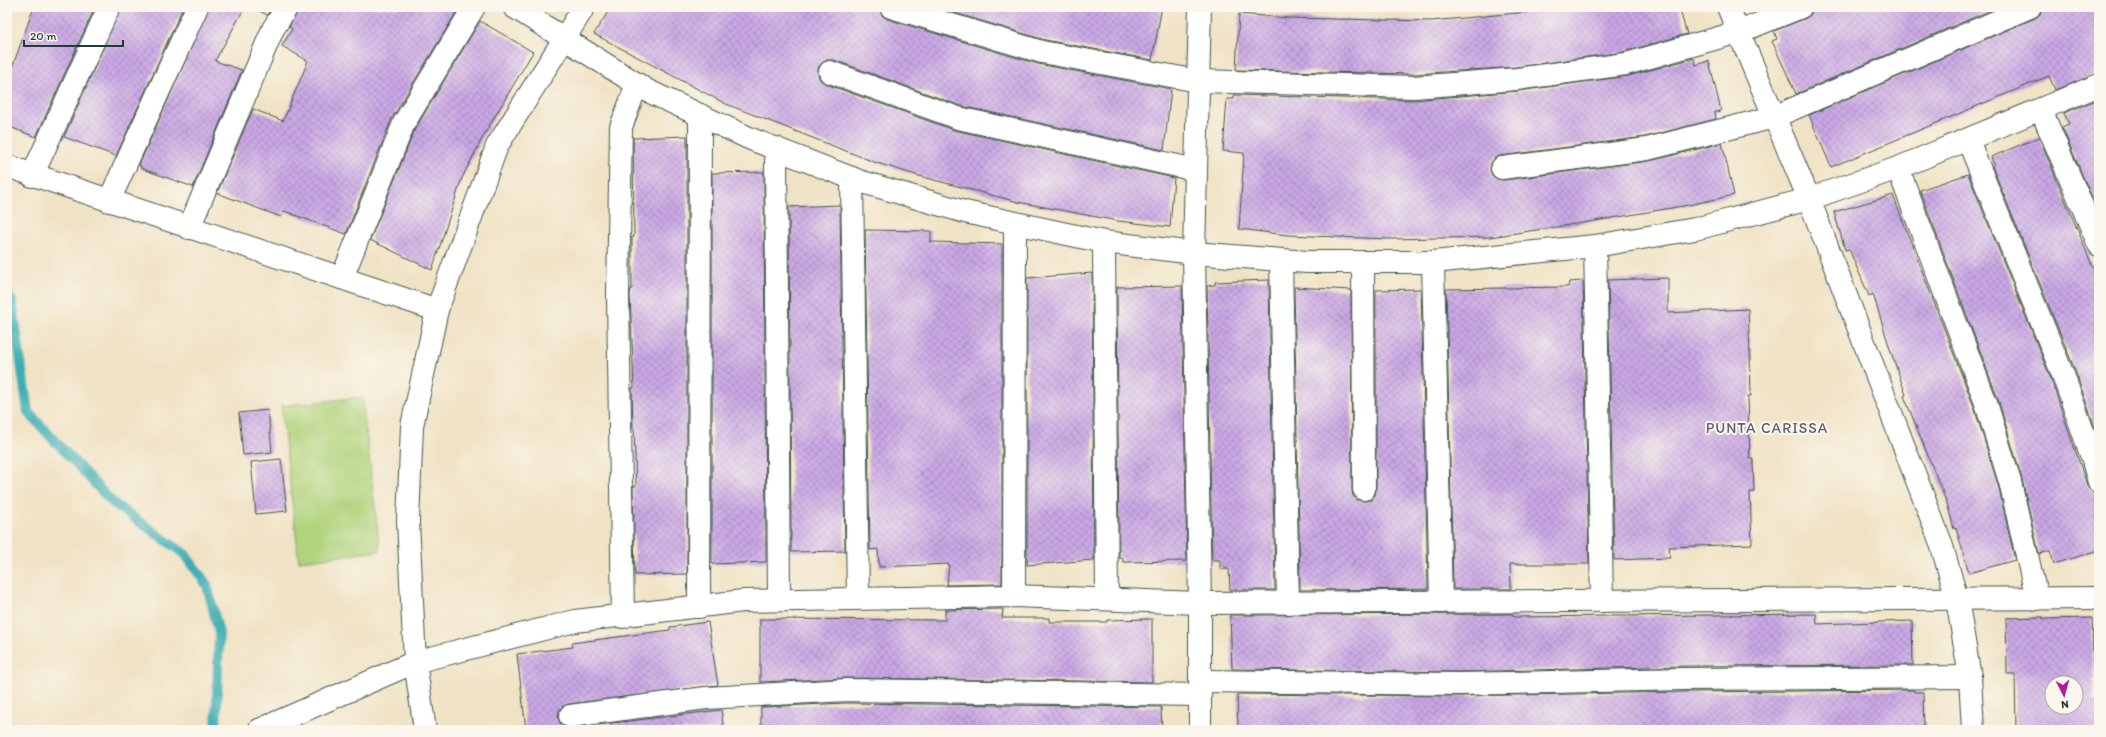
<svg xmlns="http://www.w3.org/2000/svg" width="2106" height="737" font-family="Itim,sans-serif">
  <defs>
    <pattern id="building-cross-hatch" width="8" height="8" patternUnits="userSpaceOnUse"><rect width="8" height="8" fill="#caa7e5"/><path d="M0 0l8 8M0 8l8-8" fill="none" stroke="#a389ba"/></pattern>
  </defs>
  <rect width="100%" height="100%" fill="#fbf7ec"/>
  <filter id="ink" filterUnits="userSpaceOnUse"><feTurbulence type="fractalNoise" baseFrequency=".025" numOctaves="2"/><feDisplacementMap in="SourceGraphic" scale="8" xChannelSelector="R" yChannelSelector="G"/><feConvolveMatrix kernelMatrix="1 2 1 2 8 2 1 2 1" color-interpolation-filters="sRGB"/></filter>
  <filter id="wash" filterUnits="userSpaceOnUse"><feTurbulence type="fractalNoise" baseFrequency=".012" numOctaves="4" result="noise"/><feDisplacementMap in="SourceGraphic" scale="16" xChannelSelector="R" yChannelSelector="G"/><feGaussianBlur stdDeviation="0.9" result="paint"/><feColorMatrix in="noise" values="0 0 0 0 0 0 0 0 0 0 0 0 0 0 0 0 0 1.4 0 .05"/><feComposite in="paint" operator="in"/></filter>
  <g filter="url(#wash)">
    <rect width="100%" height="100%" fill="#f0e2c4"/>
    <path fill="#b0d37c" stroke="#688858" d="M362,397l18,154 -81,10 -18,-155z"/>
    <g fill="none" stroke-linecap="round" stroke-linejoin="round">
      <path stroke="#3badb3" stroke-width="10" d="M7,295l5,6 16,111 85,91 72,51 22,31 12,48 -3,97"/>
    </g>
    <g id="blocks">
      <g fill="url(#building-cross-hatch)" fill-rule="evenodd">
        <path d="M34,7h61l-59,130 -29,-11v-44z"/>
        <path d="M121,7h62l-67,149 -52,-19z"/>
        <path d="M209,7h36l-30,54 27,9 -49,117 -53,-19 1,-2 -2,-1z"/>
        <path d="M252,7h20l-5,8z"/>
        <path d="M299,7l160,1 -67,110 -46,116 -62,-23 -3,6 -64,-24 36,-84 30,12 25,-60 -26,-15 10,-17 -3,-2z"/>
        <path d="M611,7h268l3,8 5,4 151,45 133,25 -7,61 -203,-44 -127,-46h-7l-5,3 -4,5v6l2,6 6,4 128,46 220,48 -4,49 -52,-6 -100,-19 -99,-26 -45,-14 -148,-58 -132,-70z"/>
        <path d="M935,7h227l-10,53 -107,-20z"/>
        <path d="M1556,7h123l8,27 -64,18 -107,15 -102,7 -178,-4 3,-56 49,4 143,3 97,-9z"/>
        <path d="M1813,7h185l-202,87 -24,-53 5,-2 -3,-8 32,-13 5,-4z"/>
        <path d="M2042,7h57v66l-44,17 -6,-14 -218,91 -22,-52 226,-97 5,-4z"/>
        <path d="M480,21l53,31 -48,81 -23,45 -30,92 -62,-30 45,-111z"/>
        <path d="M1694,58l2,7 13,-4 12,50 -6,1 1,7 -71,18 -145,19 -5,2 -4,5 -1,7 2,5 5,4 7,1 145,-19 73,-18 12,52 -45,10 -100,17 -99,15 -101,2 -102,-4 -48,-6 5,-76 -21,-2 4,-52h7v-4l180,5 104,-9 110,-15z"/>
        <path d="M2099,99v96l-7,3 -30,-71 7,-3 -5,-11z"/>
        <path d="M687,136v438l-52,1 -2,-89h3l-2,-57h-1l-1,-41h2l-4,-93 1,-6h1v-52h2l-1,-99z"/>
        <path d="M2039,137l60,145v157l-24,-69 -83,-204 2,-1 -3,-8z"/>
        <path d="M764,172l2,390 -54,2v-391z"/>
        <path d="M1968,174l83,205 36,106 4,6 8,3v56l-45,14 -4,-13 -11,3 -17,-75 -24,-80 -78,-209z"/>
        <path d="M1893,195l81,212 24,78 17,75 -46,13 -13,-45 -2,1 -7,-26 -43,-107 2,-1 -16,-46 -17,-55 -4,2 -20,-47 -4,1 -11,-38z"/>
        <path d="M840,205l5,346 -54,1 -2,-345z"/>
        <path d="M865,230l66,1v11l71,2v340l-55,1 2,-21 -70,3 -1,-18 -8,1z"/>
        <path d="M1092,273l2,287 -67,5v-287z"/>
        <path d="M1668,278v35l80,-4 2,47 1,40h-3l2,63h3l1,33h-4l2,52 -83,3 1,11 -56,2 -6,-280z"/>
        <path d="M1269,280l6,310h-45l-1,-21h-9v-9h-8l-5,-274 8,-1v-3z"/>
        <path d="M1583,281l6,283h-79l1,25h-58l-7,-300 122,-2 1,-5z"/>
        <path d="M1182,286l5,275 -64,1v-4h-4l-2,-271z"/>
        <path d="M1294,287l57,3 1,199 1,7 4,4 7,1 7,-1 4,-5 1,-6v-199l45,-1 7,300 -128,1z"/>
        <path d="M268,410l4,42 -29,3 -4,-42z"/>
        <path d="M281,459l6,52 -31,3 -5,-52z"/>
        <path d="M1003,609l-1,9h47v4h58v-2l45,-1v63l-305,-4 -87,4v-63l185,1v-10z"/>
        <path d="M1512,614l3,3 301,-3 1,10 95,-3 1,44 -229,1 -225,6 -227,-3 -2,-54z"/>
        <path d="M2043,617v2l49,-1 2,82h5v30h-83l-1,-56h-8l-1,-56zM2052,683h24v24h-24z"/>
        <path d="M708,622l10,63 -150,19 -5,2 -4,5 -1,7 2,5 5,4 7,1 149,-18 3,20h-198l-9,-76 56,-7 -1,-4 98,-13v-3z"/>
        <path d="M1914,690v2h9l1,38h-686l-1,-36 222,2 225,-4z"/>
        <path d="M847,703l314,4 1,23h-401v-23z"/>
      </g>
    </g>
  </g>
  <g filter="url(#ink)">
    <use href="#blocks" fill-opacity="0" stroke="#3e564a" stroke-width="1"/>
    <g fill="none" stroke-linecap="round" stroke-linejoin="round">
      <g stroke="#3e564a" stroke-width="24">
        <g id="minor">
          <path d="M514,7l134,84 103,48 108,42 106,31 139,30 90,11 113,9h126l162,-16 100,-17 114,-30 89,-31 201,-83"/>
          <path d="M891,7l151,45 156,29 216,6 103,-8 109,-15 113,-32 62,-25"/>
          <path d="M1200,7l-6,246 6,350v127"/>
          <path d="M1728,7l81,192 132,344 16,56 13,78 3,53"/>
          <path d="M830,72l128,46 238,52"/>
          <path d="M2041,110l58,135"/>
          <path d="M1968,140l95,235 29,82 7,25"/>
          <path d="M776,148l3,452"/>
          <path d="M7,166l430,144"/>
          <path d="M1502,168l145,-19 127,-32 256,-110"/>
          <path d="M1898,168l88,235 24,79 27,117"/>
          <path d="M32,176l77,-169"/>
          <path d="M852,178l6,420"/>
          <path d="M109,201l88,-194"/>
          <path d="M189,228l84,-199 14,-22"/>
          <path d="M1104,242l3,357"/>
          <path d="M1595,246l7,355"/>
          <path d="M1281,260l7,343"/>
          <path d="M1363,262l1,227"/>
          <path d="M1433,262l8,340"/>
          <path d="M342,278l62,-155 70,-116"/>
          <path d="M1014,596l1,-373"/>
          <path d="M699,607l1,-492"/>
          <path d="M623,617l-5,-322 3,-168 16,-43"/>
          <path d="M1201,681l258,3 225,-5 286,-2"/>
          <path d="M570,716l136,-18 141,-8 353,5"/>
          <path d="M425,730l-10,-68 160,-41 168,-20 271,-5 186,7 899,-5"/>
        </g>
      </g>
      <g stroke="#3e564a" stroke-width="24">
        <path id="tertiary" d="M259,730l156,-68 -7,-141 4,-95 25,-116 60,-164 87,-139"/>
      </g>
      <use href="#minor" stroke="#fff" stroke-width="22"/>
      <use href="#tertiary" stroke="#fff" stroke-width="22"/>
    </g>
  </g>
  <g text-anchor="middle" stroke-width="4" stroke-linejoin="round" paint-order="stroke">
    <g font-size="15" letter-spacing="1" fill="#5b6272" stroke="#fbf7ec">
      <text x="1767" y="433">PUNTA CARISSA</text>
    </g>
  </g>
  <rect width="2106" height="737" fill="none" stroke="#fbf7ec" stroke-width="24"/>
  <g transform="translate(2064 695) rotate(174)"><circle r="19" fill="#fbf7ec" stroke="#a3ada2"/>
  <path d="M0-3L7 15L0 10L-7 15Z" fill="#b5179e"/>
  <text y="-6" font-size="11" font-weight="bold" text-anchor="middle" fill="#1f3d34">N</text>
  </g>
  <path d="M24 40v6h99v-6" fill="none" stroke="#1f3d34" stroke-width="2"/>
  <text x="30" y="40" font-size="12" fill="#1f3d34" stroke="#fbf7ec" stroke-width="3" paint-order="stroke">20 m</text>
</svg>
